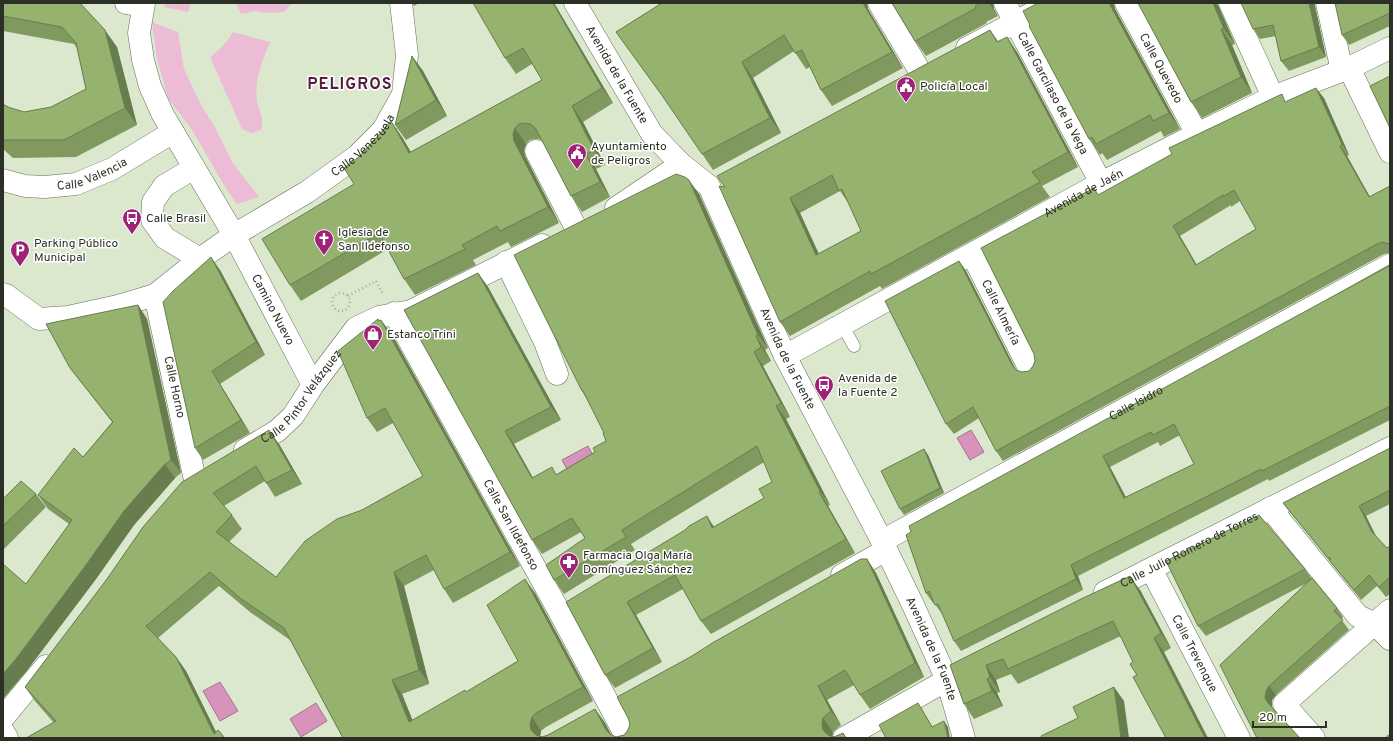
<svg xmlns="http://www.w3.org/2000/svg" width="1393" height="741" font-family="Overpass,sans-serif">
  <rect width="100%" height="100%" fill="#dce8ce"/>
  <g fill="#ecbcd7">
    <path d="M165,3h26l-3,9 -24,-5z"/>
    <path d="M236,3h56l-8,9 -16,1 -13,-2 -14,3z"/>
    <path d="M152,22l26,10 6,37 16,34 16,26 16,33 27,35 -22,7 -12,-17 -33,-57 -24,-32 -11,-39z"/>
    <path d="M233,32l37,10c-8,19 -16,39 -13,60 3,12 7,15 4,28l-10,3 -9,-4 -32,-72c10,-7 16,-14 23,-25z"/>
  </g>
  <g fill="#d793ba" stroke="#a3758d">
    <path d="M971,430l13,22 -14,8 -13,-22z"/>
    <path d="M588,446l7,13 -26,14 -7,-13z"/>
    <path d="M220,682l18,29 -18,10 -17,-30z"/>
    <path d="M316,703l11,18 -26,16 -11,-18z"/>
  </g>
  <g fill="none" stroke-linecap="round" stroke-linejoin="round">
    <g stroke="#656f59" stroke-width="13">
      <path id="lane" d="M842,325l12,21"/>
    </g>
    <g stroke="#656f59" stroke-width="23">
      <g id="street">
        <path d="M126,3l17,3"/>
        <path d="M879,3l42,70"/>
        <path id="s1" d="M1005,3l96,180"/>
        <path id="s2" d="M1126,3l71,131"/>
        <path d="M1327,3l15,68"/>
        <path d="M967,48l85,-45"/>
        <path d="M1349,68l41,84"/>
        <path d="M536,151l40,77"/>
        <path d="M194,168l-30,18 -11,16 -1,18 13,18 35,21"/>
        <path id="s3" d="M234,235l73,-43 50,-36 26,-26 20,-36 4,-39 -6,-52"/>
        <path id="s4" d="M972,254l58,116"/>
        <path d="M506,262l39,80 12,32"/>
        <path id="s5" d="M155,295l40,185"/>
        <path id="s6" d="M394,313l165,298 68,127"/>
        <path d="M1270,508l88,108 17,8 15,15"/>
        <path id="s7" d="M882,541l508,-276"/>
        <path id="s8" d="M1151,569l88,169"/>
        <path d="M842,575l44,-25"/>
        <path d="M3,731l4,7"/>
        <path d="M1314,738l-30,-34 106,-94"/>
      </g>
    </g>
    <g stroke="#656f59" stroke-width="23">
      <g id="secondary">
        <path id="s9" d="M144,3l-5,30 4,27 7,26 13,29 71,120 79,150"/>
        <path id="s10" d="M575,3l77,131 29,30 28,22 76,170 97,185 32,66 33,73 17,58"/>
        <path d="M1230,3l43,94"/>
        <path id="s11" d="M3,180l22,6 20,1 31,-3 36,-15 61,-37"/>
        <path d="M616,208l65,-44"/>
        <path d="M3,294l3,1 33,24 29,-2 50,-11 37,-11 45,-36 34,-24"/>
        <path id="s12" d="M785,356l316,-173 96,-49 76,-37 76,-29 41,-20"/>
        <path id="s13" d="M245,450l32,-19 16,-15 20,-31 43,-57 23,-11 32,-6 131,-66"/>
        <path id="s14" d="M1105,592l285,-144"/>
        <path d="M3,718l43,-52"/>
        <path d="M844,738l103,-58"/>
      </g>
    </g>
    <g stroke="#a4ae99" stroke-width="2.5" stroke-dasharray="1 3" stroke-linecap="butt">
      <circle cx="341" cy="302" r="9"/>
      <path d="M348,296l28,-15 7,13"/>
    </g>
    <use href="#lane" stroke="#fff" stroke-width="12"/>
    <use href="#street" stroke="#fff" stroke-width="22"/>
    <use href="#secondary" stroke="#fff" stroke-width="22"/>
  </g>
  <g fill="#80995f" fill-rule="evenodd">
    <path d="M3,3l114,44 20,78 -61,32 -63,1 -10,-9v-45l5,3 16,5 27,-5 35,-18 -9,-41 -3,-4 -71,-13z"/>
    <path d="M412,3h7l-5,3z"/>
    <path d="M554,3l59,100 -30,19 22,43 -9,4 14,28 -28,15 -11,-16 -29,-56 -5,-1 -7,1 -4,4 -2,6 1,6 34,67 -48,24 -3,-5 -35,18 3,5 -61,30 -11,-16 -16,-30 -87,52 -11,-16 64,-101 48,-47 9,15 131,-72 -10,-16 -16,10 -11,-16z"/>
    <path d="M662,3h205l1,6 35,59 -71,38 -11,-16 -11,-23 -4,2 -12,-18 -41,27 28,55 -68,37 -44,-65 -53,-73z"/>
    <path d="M892,3h101l1,6 4,7 -12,6 1,1 -61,33 -11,-15z"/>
    <path d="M1019,3h6l-3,2 -1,-1h-1z"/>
    <path d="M1038,3h75l2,6 65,120 -16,8 -3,-6 -54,29 -5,-7 -2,2 -11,-16 -59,-114z"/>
    <path d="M1138,3h78l2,2 17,39 -3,1 20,48 -50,25 -11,-16z"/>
    <path d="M1390,3v23l-41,19 -7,-10z"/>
    <path d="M1315,6l11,51 -37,14 -8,-10 -5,-25 -16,3 -7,-10z"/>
    <path d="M990,30l8,11 19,11 61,115 -36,19 8,11 -168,92 -2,-3 -90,50 -10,-14 -55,-135zM840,191l9,13 12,27 -42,23 -19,-41z"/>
    <path d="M412,56l11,15 24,45 -41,24 -11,-15z"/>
    <path d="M1324,98l25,57 -2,1 23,41 20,-11v67l-6,1 -381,207 -7,-10 -17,-33 -25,16 -8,-10 13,-163 7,10 50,99 6,2 7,-1 4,-5 66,-171 188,-94zM1240,201l16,28 -59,36 -17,-29 51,-31v2z"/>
    <path d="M699,194l69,154 -3,2 6,11 -8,5 27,51 -4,2 44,86 -2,1 27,47 -144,81 -10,-13 -18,-32 -47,26 26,47 -47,26 -10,-13 -39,-73 148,-75 50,-29 8,-16 -8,-20 -133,82 4,6 -71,44 -10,-14 31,-42 -4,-6 -39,22 -10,-14 -128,-230 74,-37 10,14 73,133 -47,24 19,34 24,-4 38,-22 11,-11 -2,-8 -16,-32 -6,-10z"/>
    <path d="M1390,264v156l-121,61 -1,-2 -190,97 5,14 -122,61 -7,-10 -11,-26 -9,-12h-1l-7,-10 -20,-58zM1180,435l14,29 -68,33 -16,-30 48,-25 2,4z"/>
    <path d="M220,270l45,85 -45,29 30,49 -47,27 -8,-12z"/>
    <path d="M138,305l9,14 34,154 -6,5 -41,47 -38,54 -71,94 1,-89 43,-60 -21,-15 -10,-14 45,-38 29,-35 -32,-41 -10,-13z"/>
    <path d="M379,321l12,12 129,233 -67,37 -9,-14 -10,-19 -30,16 25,98 -27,10 10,26 54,-28 52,-31 17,-68 58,108 -47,26 -5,4 -1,5 2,1 6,-2 47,-26 10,14 6,12 5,2 8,-2 68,-79 175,-97 9,14 48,104 -54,32 -10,-14 -6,-10 -27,15 14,25 -8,7 -1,4 2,1 9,-4 3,5h-503l-53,-98 -40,-28 -31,-26 -61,52 18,19 10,14 30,61 -162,-9 -19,-22 -10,-14 82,-108 36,-52 136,-83 23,40 -27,13 -10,-16 -41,25 8,9 10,14 -13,13 47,35 86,-67 61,-34 -30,-53 -16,9 -10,-14z"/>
    <path d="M1390,448v56l-24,12 10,21 11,11 3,-2v48l-4,3 -9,-11 -16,14 -70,-87 -8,-10z"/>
    <path d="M924,449l4,6 16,38 -40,22 -4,-6z"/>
    <path d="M36,494l10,13 -43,43v-51z"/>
    <path d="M1305,569l7,10 25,29 6,9 -2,2 8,11 -73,65 -4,5v7l26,30 -78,-72 87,-82 -101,53 -8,-10z"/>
    <path d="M1140,590l31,58 -7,4 -27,23 -4,-13 -12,-26 -103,48 -7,-10 -15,6 4,12 -3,1 6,13 -29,13 -10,-15 -14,-39z"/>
  </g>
  <g fill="#687d4e">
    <path d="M553,3h1l59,100 -11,-15z"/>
    <path d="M863,3h4l1,6 35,59 -11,-16z"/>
    <path d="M989,3h4l1,6 4,7z"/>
    <path d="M1109,3h4l1,1 1,5 65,120 -11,-16z"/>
    <path d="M1213,3h3l2,2 17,39 -11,-15z"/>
    <path d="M1309,3h6v3l11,51 -7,-10z"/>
    <path d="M1221,29l11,16 20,48 -11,-16z"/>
    <path d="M105,30l12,17 20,78 -12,-17z"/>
    <path d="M1007,37l10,15 61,115 -10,-15z"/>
    <path d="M412,56l11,15 24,45 -11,-16z"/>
    <path d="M742,62l11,16 28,55 -11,-15z"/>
    <path d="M1316,88l8,10 25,57 -7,-11z"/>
    <path d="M572,106l11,16 22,43 -11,-15z"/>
    <path d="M391,121l11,16 18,32 -11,-16z"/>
    <path d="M515,128l11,16 -2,6 1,6 34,67 -11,-16 -34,-66 -1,-7z"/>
    <path d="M1340,146l7,10 29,52 -7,-11z"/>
    <path d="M586,154l10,15 14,28 -10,-15z"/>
    <path d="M689,180l10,14 69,154 -10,-13z"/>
    <path d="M790,198l10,15 26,57 -10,-15z"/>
    <path d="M1173,226l7,10 23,40 -7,-11z"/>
    <path d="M211,257l9,13 45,85 -9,-13z"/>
    <path d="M959,261l7,10 53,105 -7,-11z"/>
    <path d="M478,273l10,14 73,133 -10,-13z"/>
    <path d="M138,305l9,14 34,154 -10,-13z"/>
    <path d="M381,320l10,13 129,233 -10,-14z"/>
    <path d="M756,336l9,14 6,11 -10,-14z"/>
    <path d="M754,352l9,14 27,51 -9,-14z"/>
    <path d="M212,371l8,13 30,49 -9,-13z"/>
    <path d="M776,406l10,13 44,86 -10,-14z"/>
    <path d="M269,430l10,14 23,40 -10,-14z"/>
    <path d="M505,431l9,13 27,48 -9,-14z"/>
    <path d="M924,449l4,6 16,38 -4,-5z"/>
    <path d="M1103,456l7,11 21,41 -7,-10z"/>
    <path d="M165,464l10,14 -41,47 -38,54 -71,94 -22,26v-25l121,-163z"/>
    <path d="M819,492l9,14 27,47 -9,-14z"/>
    <path d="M1359,506l7,10 13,26 -7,-10z"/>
    <path d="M707,516l9,14 -4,-2z"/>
    <path d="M867,559l9,14 48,104 -9,-14z"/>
    <path d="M1071,565l7,11 5,14 -7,-11z"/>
    <path d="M394,572l10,14 25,98 -10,-14z"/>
    <path d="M1130,576l10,14 31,58 -10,-15z"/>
    <path d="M525,579l10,14 58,108 -10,-14z"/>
    <path d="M627,602l9,13 26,47 -9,-14z"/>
    <path d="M1154,638l10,14 44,86h-3z"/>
    <path d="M176,657l10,14 33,67 -5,-4z"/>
    <path d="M986,665l10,15 4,12 -10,-15z"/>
    <path d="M987,679l10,14 6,13 -11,-15z"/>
    <path d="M392,680l10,14 17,42 -10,-14z"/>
    <path d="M818,686l9,14 14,25 -10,-14z"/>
    <path d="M1269,686l7,9 -4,5v7l-4,-4 -3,-5 1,-7z"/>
    <path d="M1114,687l10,14 5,37h-8z"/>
    <path d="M918,703l4,6 14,24 -4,-6z"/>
    <path d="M595,709l10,14 8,15 -7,-8z"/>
    <path d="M532,717l9,14 -1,6 -3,1 -6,-8 -1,-6z"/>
    <path d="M823,718l10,14 -1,6h-3l-6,-8 -1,-6z"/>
    <path d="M944,721l4,6 2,11h-2z"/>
  </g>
  <g fill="#95b26f" stroke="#687d4e" fill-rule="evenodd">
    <path d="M3,3h77l25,27 20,78 -61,32h-61v-36l5,3 16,5 27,-5 35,-18 -10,-46 -14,-16 -59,-11z"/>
    <path d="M473,3h80l49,85 -30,18 22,44 -8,4 14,28 -29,14 -35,-67 -4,-4 -6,-2 -7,1 -4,4 -2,6 1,7 34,66 -48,24 -3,-5 -35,19 3,4 -61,30 -25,-46 -89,52 -28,-46 92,-55 -10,-16 16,-12 31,-35 18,32 133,-73 -19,-32 -18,10z"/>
    <path d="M662,3h201l29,49 -71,38 -19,-40 -7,3 -11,-18 -42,27 28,56 -68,36 -41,-60 -45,-62z"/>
    <path d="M892,3h89l-6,3 1,2 -61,33z"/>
    <path d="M1038,3h71l60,110 -16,8 -3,-6 -54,29 -4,-7 -3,2 -60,-113 1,-1 -7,-14z"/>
    <path d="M1138,3h75l11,26h-3l20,48 -50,25z"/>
    <path d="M1241,3h68l10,44 -38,14 -8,-36 -20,4z"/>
    <path d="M1335,3h55v10l-48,22z"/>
    <path d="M990,30l7,12 10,-5 61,115 -36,20 8,10 -169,92 -1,-3 -90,51 -61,-136 6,1 -8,-11zM832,175l7,16 3,-2 19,42 -45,24 -26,-57z"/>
    <path d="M412,56l24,44 -41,25 8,-32z"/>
    <path d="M1390,76v52l-20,-42z"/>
    <path d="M1316,88l26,56 -2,2 29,51 21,-11v59l-1,-1 -6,-2 -6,2 -381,207 -23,-44 -27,17 -61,-123 74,-40 53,104 4,5 6,2 7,-1 4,-5 2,-5 -1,-7 -53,-106 113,-60 4,7 74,-41 -3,-6 113,-54 3,8zM1234,190l22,39 -60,36 -23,-39 50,-31 1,1z"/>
    <path d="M676,174l9,3 4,3 69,155 -2,1 5,11 -7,5 27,51 -5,3 44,85 -1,1 27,47 -145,82 -26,-46 -48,27 26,46 -48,27 -39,-73 119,-72 4,-4 18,-10 5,12 52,-30 -5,-9 13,-7 -15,-36 -135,84 4,7 -72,43 -8,-15 39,-27 -13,-20 -40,22 -128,-230 74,-37 73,134 -46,24 27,47 20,-11 4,8 39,-23 -2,-4 13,-7 -3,-8h1l-21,-42h-1l-68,-136z"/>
    <path d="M211,257l45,85 -44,29 29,49 -46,28 -32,-146 10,-11z"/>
    <path d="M1390,264v142l-128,65 -1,-2 -190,96 5,14 -122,62 -16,-37 -3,1 -6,-14 -3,2 -20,-58 5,-3 -2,-6 480,-260zM1174,424l20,40 -70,34 -21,-42 48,-24 2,3z"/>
    <path d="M138,305l33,155 -6,4 -41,47 -38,54 -70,94 -13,15v-110l23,20 46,-64 -34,-25 36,-47 9,9 30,-35 -43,-54 -24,-44z"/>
    <path d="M378,319l1,2 2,-1 129,232 -66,37 -18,-34 -32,17 25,98 -27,10 17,42 56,-32 1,2 52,-31 -31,-56 38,-26 58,108 -47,26 -4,4 -2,7 1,6 5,5 6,2 6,-2 47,-26 11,21 4,4 6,3 8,-2 4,-5 2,-6 -2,-6 -11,-21 75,-41 22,-14 147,-83h6l48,104 -55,32 -15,-25 -27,16 13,25 -8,7 -1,6 1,6 5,5 6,2 9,-4 3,5h-503l-59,-110 -44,-30 -30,-26 -64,54 30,31 38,77 4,-4 7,8h-199l30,-17 -31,-34 82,-108 36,-52 39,-45 87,-52 23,40 -26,13 -10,-17 -43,27 19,22 -16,17 60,45 29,-36 32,-22 25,-9 61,-34 -38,-68 -18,10 -29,-67z"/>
    <path d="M1390,448v42l-31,16 13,26 15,16 3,-2v31l-11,10 -10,-12 -15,15 -25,-30 2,-1 -2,-2 -1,1 -45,-55z"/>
    <path d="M924,449l16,39 -40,21 -19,-38z"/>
    <path d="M21,481l15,13 -33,32v-27z"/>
    <path d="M1259,515l46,54 -107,57 -32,-65z"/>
    <path d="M1130,576l31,57 -7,5 51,100h-39l-33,-61 4,-2 -7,-11 3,-2 -20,-41 -105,48 -5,-10 -17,6 4,12 -3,2 5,12 -28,13 -14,-39 131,-66z"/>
    <path d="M1312,578l25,30 -3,3 9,9 -74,66 -3,5 -1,7 3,5 32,35h-43l-37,-73z"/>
    <path d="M1114,687l7,51h-79l-1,-2 37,-18 -5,-11z"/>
    <path d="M918,703l14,24 12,-6 4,17h-62l-7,-13z"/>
    <path d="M1390,734v4h-5z"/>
  </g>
  <defs>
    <g id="civic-pin" transform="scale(1)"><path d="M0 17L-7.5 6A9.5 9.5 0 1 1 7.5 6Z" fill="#9f2278" stroke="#fff"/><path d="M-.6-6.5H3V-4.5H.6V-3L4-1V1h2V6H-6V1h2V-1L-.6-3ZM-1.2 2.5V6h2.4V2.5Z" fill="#fff"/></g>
    <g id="bus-pin" transform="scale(1)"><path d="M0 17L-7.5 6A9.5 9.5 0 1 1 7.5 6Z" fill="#9f2278" stroke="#fff"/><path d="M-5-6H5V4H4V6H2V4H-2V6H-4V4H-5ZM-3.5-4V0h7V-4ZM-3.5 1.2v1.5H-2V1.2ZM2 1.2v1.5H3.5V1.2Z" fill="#fff"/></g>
    <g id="church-pin" transform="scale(1)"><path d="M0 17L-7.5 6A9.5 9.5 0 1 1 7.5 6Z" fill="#9f2278" stroke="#fff"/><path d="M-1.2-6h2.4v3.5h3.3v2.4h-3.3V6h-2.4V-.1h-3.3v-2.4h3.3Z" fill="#fff"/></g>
    <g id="parking-pin" transform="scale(1)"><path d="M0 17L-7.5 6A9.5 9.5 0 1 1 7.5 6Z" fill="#9f2278" stroke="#fff"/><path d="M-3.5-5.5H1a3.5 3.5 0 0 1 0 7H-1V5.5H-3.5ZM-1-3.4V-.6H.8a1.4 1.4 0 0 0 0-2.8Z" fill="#fff"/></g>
    <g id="shop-pin" transform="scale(1)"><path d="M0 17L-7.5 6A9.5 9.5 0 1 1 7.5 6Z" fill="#9f2278" stroke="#fff"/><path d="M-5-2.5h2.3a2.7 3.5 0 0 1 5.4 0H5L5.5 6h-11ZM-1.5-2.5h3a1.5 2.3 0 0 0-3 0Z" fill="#fff"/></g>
    <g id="pharmacy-pin" transform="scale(1)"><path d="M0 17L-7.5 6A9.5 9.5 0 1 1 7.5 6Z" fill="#9f2278" stroke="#fff"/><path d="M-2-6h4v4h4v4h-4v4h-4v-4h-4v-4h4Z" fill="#fff"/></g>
  </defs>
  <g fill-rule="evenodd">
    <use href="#civic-pin" x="906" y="86"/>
    <use href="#civic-pin" x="577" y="153"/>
    <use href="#bus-pin" x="132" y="218"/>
    <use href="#church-pin" x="324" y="239"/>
    <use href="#parking-pin" x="20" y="250"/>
    <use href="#shop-pin" x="373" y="334"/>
    <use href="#bus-pin" x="824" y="385"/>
    <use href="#pharmacy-pin" x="569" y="562"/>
  </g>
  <g text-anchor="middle" stroke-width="3" stroke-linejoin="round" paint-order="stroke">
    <g font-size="12" fill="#2b2f25" stroke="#fff">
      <text dy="4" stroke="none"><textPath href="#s2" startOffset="74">Calle Quevedo</textPath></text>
      <text dy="4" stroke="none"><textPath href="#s10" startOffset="83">Avenida de la Fuente</textPath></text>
      <text dy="4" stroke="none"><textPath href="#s1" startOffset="102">Calle Garcilaso de la Vega</textPath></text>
      <text dy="4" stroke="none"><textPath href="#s3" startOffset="158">Calle Venezuela</textPath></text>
      <text dy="4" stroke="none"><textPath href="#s11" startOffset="92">Calle Valencia</textPath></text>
      <text dy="4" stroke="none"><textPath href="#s12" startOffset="340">Avenida de Jaén</textPath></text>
      <text dy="4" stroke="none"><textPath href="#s9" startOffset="340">Camino Nuevo</textPath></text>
      <text dy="4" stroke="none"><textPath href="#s4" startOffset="65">Calle Almería</textPath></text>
      <text dy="4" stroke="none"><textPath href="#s10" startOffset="419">Avenida de la Fuente</textPath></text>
      <text dy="4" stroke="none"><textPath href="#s5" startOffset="94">Calle Horno</textPath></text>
      <text dy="4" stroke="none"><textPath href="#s13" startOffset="79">Calle Pintor Velázquez</textPath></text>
      <text dy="4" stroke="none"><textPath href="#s7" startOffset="289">Calle Isidro</textPath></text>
      <text dy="4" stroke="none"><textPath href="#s6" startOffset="242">Calle San Ildefonso</textPath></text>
      <text dy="4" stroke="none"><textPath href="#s14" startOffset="94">Calle Julio Romero de Torres</textPath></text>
      <text dy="4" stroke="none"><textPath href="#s10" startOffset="743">Avenida de la Fuente</textPath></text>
      <text dy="4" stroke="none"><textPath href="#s8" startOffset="95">Calle Trevenque</textPath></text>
    </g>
    <g font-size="12" fill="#2b2f25" stroke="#fff" text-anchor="start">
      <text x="920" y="90">Policía Local</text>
      <text x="591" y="150">Ayuntamiento<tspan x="591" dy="14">de Peligros</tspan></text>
      <text x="146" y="222">Calle Brasil</text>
      <text x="338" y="236">Iglesia de<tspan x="338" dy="14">San Ildefonso</tspan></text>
      <text x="34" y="247">Parking Público<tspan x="34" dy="14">Municipal</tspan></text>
      <text x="387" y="338">Estanco Trini</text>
      <text x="838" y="382">Avenida de<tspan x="838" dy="14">la Fuente 2</tspan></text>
      <text x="583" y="559">Farmacia Olga María<tspan x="583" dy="14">Domínguez Sánchez</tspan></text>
    </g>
    <g font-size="16" font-weight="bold" letter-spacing="1" fill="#561b41" stroke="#fff">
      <text x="350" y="89">PELIGROS</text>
    </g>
  </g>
  <rect width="1393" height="741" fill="none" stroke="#2b2f25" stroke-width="8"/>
  <path d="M1253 721v6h73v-6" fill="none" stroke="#2b2f25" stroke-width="2"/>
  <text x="1259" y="721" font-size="12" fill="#2b2f25" stroke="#ffffff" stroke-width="3" paint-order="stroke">20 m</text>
</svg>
